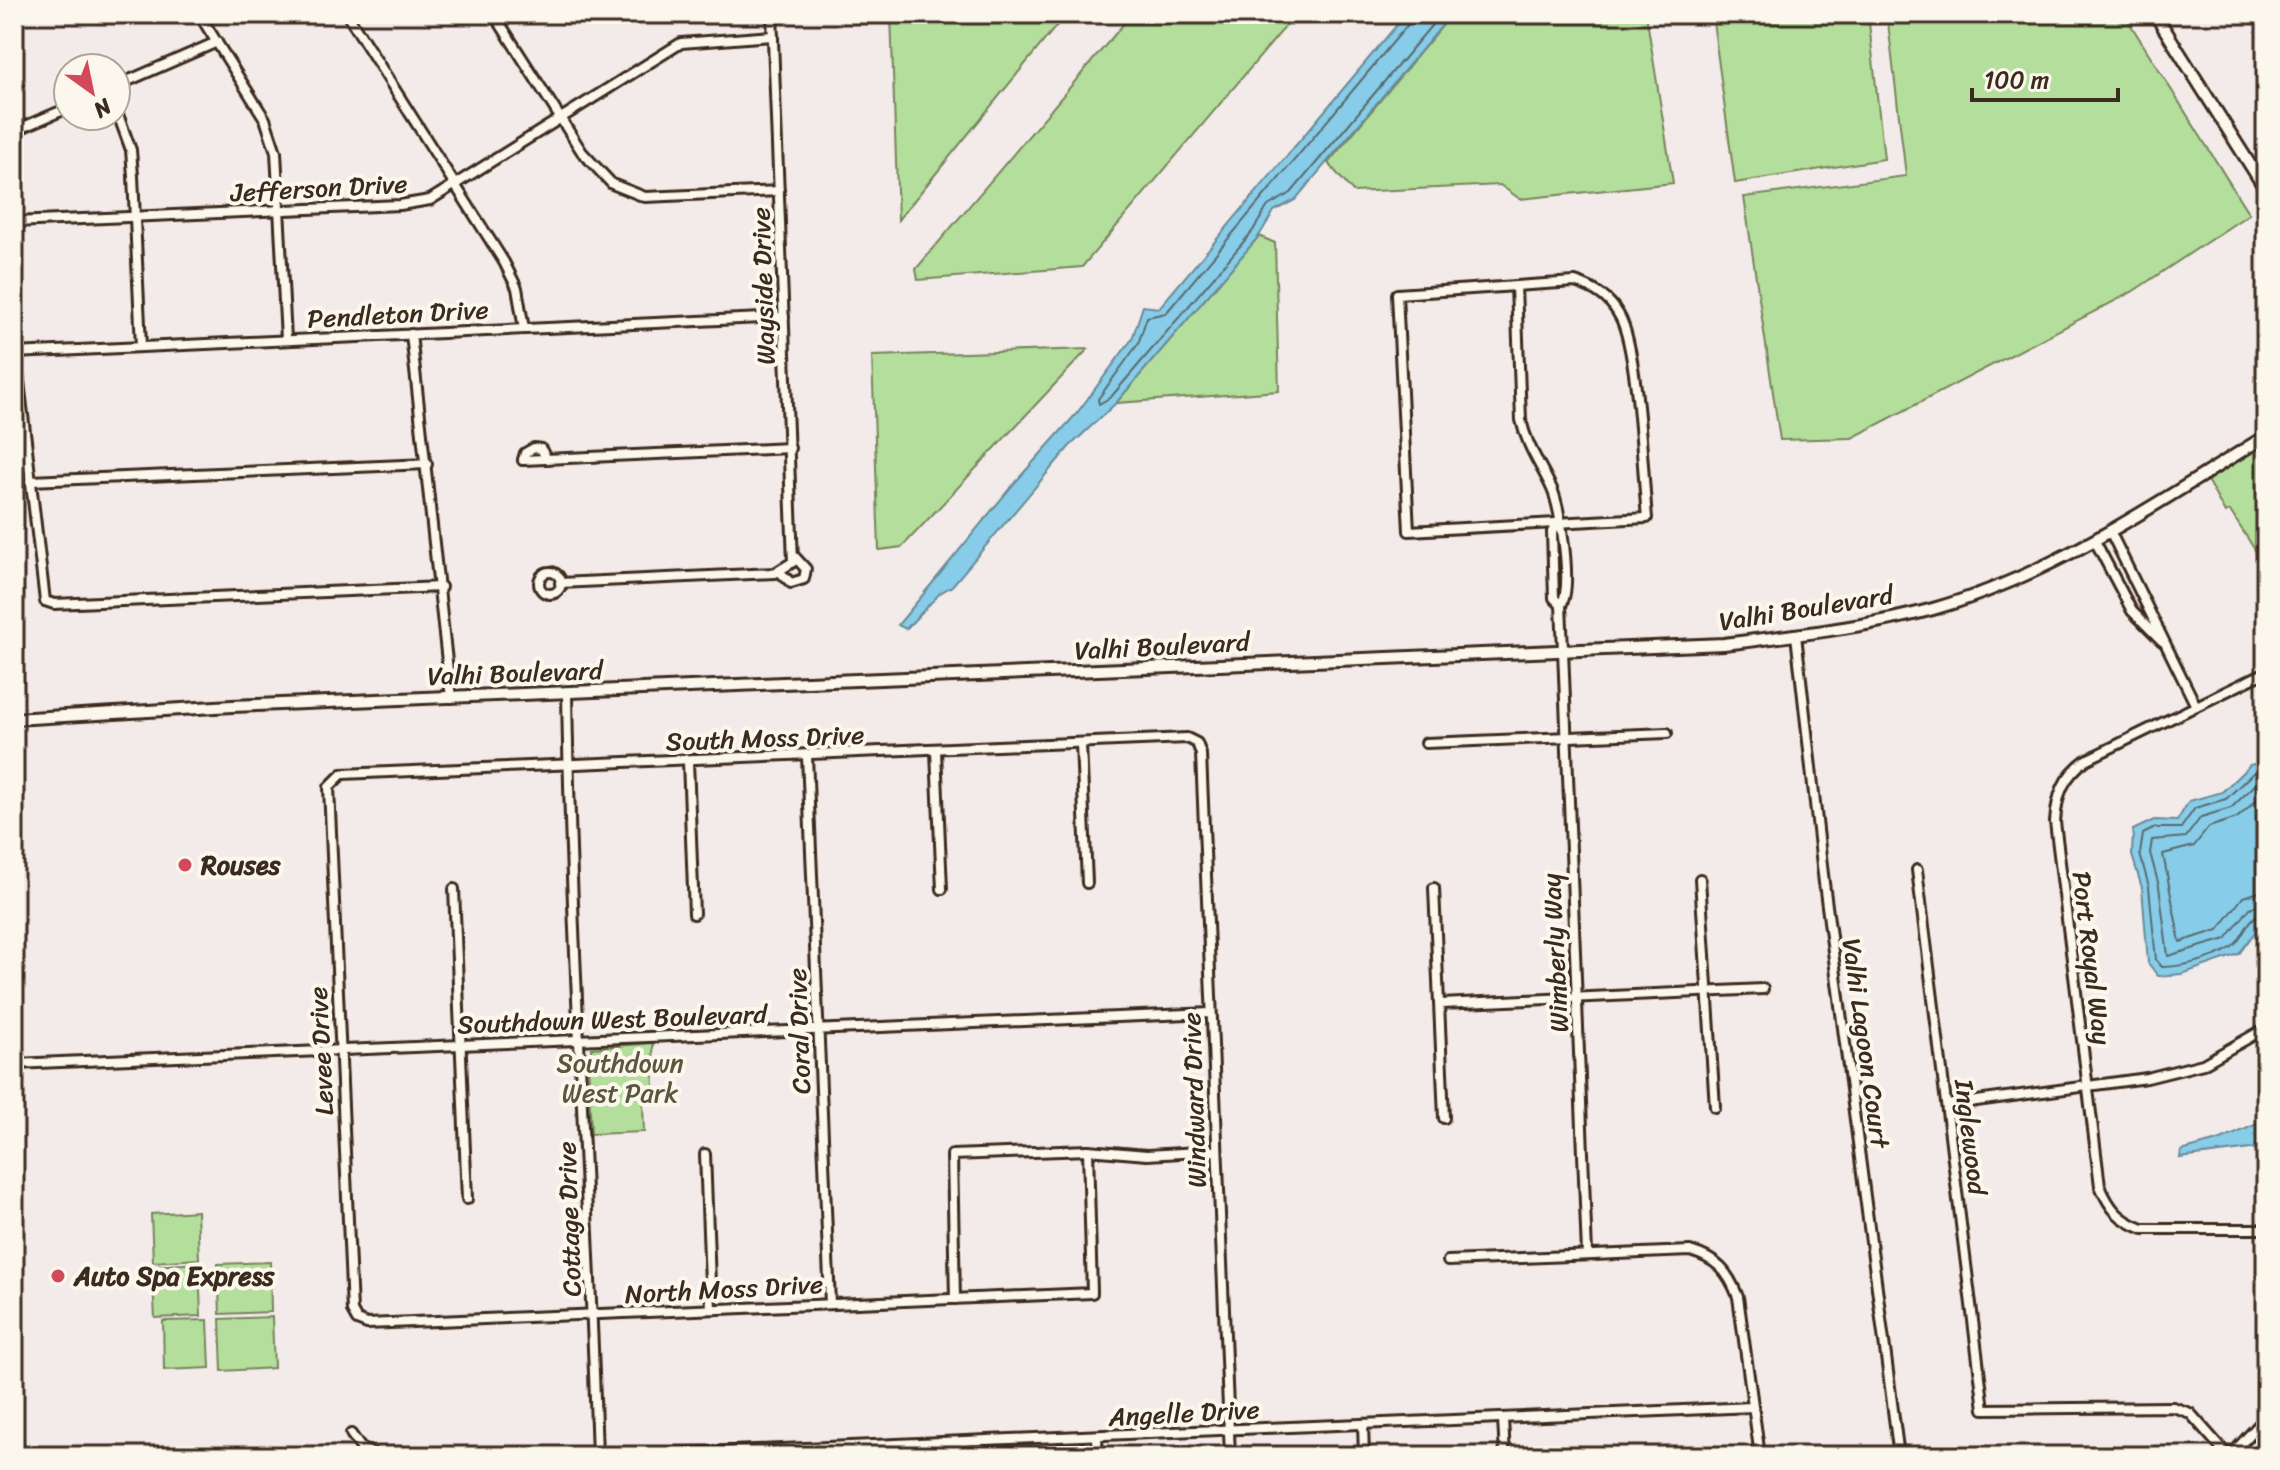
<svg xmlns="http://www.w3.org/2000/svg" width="2280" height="1470" font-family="Sriracha,sans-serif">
  <rect width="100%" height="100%" fill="#f3eaea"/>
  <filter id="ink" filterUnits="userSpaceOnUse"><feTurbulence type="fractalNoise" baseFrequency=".0125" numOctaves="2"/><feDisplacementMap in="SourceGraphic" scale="16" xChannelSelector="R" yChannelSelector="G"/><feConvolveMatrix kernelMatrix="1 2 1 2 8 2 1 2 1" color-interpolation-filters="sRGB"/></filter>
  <g filter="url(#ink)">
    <g fill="#b3de9b" stroke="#77845c" stroke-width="2">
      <path d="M891,14h175l-168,206z"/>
      <path d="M1132,14h164l-214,253 -164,13 -2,-11z"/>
      <path d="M1452,14h194l27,169 -153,16 -20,-14 -147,7 -25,-29z"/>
      <path d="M1712,14h156l16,145 -149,24z"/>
      <path d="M1887,14h237l125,200 -117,78 -280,146 -72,2 -36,-243 162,-21z"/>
      <path d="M1259,236l16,7 4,148 -163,12z"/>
      <path d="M1088,349l-186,198 -23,3 -7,-194z"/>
      <path d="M2266,441v126l-36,-56 -5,2 -18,-33z"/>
      <path d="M653,1043l1,50 -11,9 1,30 -53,2 -3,-75 4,-11z"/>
      <path d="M197,1211l2,48 -46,3 -2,-48z"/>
      <path d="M270,1262l1,50 -51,2 -2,-50z"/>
      <path d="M199,1263l2,53 -46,2 -3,-52z"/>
      <path d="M272,1317l2,51 -52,3 -2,-52z"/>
      <path d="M208,1320l2,48 -46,2 -1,-49z"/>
    </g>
    <g fill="#87cce8" stroke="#698b97" stroke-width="2">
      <path d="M1406,14h46l-157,186 -21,11 -15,25 -143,167 -47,44 -117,139 -12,7 -34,36 -8,-4 113,-138 66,-74 55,-74 11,-33 16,2z"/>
      <path d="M2266,761v156l-27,37 -57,20 -24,2 -10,-13 -6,-75 -10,-33 1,-25 21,-10 23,1 12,-20 33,-9 28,-27z"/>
      <path d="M2266,1120v27l-86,11 1,-7 40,-11z"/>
    </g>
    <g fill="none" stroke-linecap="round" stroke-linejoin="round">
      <g stroke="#596b6f" stroke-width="2">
        <path d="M1411,14l-1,8 -244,291 -19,4 -9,27 -40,55 1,5 12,-7 141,-165 16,-26 23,-13 150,-179"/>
        <path d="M2266,769l-13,4 -27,26 -31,9 -14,20h-26l-12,6 -3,20 9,33 7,73 6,7c20,0 52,-8 69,-19 14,-9 15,-33 35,-36"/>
        <path d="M2266,780l-8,2 -27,26 -30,9 -15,20 -34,3 -2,13 9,33 9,70 58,-17 24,-31 16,-6"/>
        <path d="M2266,792l-29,26 -28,9 -15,19 -31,8 17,88 38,-12 25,-33 23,-7"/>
      </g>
      <g stroke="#3b2a1e" stroke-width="14">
        <g id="minor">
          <path d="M199,14l66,105 11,33 10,187"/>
          <path d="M347,14l157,248 13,26 7,41"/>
          <path d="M494,14l88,138 30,32 33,13 134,-6"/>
          <path d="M116,86l101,-44"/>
          <path d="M116,109l15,41 2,26 8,170"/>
          <path d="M14,131l54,-23"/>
          <path d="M14,222l386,-17 30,-5 251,-157 92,-7"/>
          <path d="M1575,282c19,6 34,15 44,33 19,31 24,161 28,203l-238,13 -12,-237z"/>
          <path d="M1516,286l5,134c6,27 20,45 31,69 9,20 21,99 9,116"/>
          <path d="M411,334l40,364"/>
          <path d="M14,339l31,262 9,3 387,-17"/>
          <path d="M14,353l770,-36"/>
          <path d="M523,460l267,-12"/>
          <path d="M523,460l2,-7 9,-5 7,1 6,10"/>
          <path d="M30,481l397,-17"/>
          <path d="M1558,523l-6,9 2,66 7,7 2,45 24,604"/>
          <path d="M2110,531l86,175"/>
          <path d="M2095,541l37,70 30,30"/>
          <circle cx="550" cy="583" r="11"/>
          <path d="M781,573l10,10 13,-4 2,-10 -11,-12"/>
          <path d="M560,583l215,-10 18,-11 -21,-548"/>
          <path d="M1796,635l28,248 75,573"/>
          <path d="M2266,672l-180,88c-23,17 -29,34 -31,62l45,364c10,23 19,34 43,43h123"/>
          <path d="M567,693c4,255 22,509 30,763"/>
          <path d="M1426,743l241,-10"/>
          <path d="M1081,744l6,139"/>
          <path d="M936,751l6,138"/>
          <path d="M807,756l23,548"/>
          <path d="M688,761l6,153"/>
          <path d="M1917,870l67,539 189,-2 17,6 38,43"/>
          <path d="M1700,879l15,228"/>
          <path d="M1434,888l10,230"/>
          <path d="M454,889l13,310"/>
          <path d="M1441,1004l322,-15"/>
          <path d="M14,1064l1197,-51"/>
          <path d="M1947,1105l200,-27 56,-14 63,-36"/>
          <path d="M1088,1150l4,143 -725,31 -10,-4 -5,-9 -23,-524 13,-13 845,-36 10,5 4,11 29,702"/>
          <path d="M705,1154l6,155"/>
          <path d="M1448,1261l242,-10c27,8 38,20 48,46l22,159"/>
          <path d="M955,1299l-3,-144 136,-5 59,5 69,-4"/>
          <path d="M1503,1419l2,37"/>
          <path d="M1363,1424l1,32"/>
          <path d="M351,1434l10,14 17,8"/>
          <path d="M1097,1437l1,19"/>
          <path d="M963,1442l1,14"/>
          <path d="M617,1456l1136,-49"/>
          <path d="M2230,1456l36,-39"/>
        </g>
      </g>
      <g stroke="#3b2a1e" stroke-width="16">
        <g id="tertiary">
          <path d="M2155,14l111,176"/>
          <path d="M14,719l218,-13 1492,-62c70,-9 140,-16 209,-35 121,-34 227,-108 333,-173"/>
          <path d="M14,1438l2,18"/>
        </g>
      </g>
      <use href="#minor" stroke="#fbf7ec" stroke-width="8"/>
      <use href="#tertiary" stroke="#fbf7ec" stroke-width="10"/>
    </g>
  </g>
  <g fill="#d1495b" stroke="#fbf7ec" stroke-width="3">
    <circle cx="185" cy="865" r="8"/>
    <circle cx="58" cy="1276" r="8"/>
  </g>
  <g text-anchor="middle" stroke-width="8" stroke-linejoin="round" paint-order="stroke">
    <g font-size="26" fill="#3b2a1e" stroke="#fbf7ec">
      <text transform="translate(319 188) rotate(-3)" y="9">Jefferson Drive</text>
      <text transform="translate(763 286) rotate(-92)" y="9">Wayside Drive</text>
      <text transform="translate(398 314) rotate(-3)" y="9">Pendleton Drive</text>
      <text transform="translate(1806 608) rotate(-9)" y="9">Valhi Boulevard</text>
      <text transform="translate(1162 646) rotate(-3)" y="9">Valhi Boulevard</text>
      <text transform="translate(515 673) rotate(-2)" y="9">Valhi Boulevard</text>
      <text transform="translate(765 738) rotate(-2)" y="9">South Moss Drive</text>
      <text transform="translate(1555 953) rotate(-93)" y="9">Wimberly Way</text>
      <text transform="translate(2092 958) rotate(83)" y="9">Port Royal Way</text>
      <text transform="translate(612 1019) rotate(-2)" y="9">Southdown West Boulevard</text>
      <text transform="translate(799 1031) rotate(-92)" y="9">Coral Drive</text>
      <text transform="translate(1866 1043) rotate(82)" y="9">Valhi Lagoon Court</text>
      <text transform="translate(321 1051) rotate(-93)" y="9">Levee Drive</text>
      <text transform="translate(1194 1100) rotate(-92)" y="9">Windward Drive</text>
      <text transform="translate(1971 1137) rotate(83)" y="9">Inglewood</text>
      <text transform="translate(569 1219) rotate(-92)" y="9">Cottage Drive</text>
      <text transform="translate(724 1289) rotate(-3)" y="9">North Moss Drive</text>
      <text transform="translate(1184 1413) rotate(-3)" y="9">Angelle Drive</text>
    </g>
    <g font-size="26" font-weight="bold" fill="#3b2a1e" stroke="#fbf7ec" text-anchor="start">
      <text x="201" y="874">Rouses</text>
      <text x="74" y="1285">Auto Spa Express</text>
    </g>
    <g font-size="26" fill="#59573d" stroke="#fbf7ec">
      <text x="620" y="1072">Southdown<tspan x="620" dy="30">West Park</tspan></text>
    </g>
  </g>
  <rect width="2280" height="1470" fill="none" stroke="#fbf7ec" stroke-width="48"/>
  <rect x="24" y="24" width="2232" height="1422" fill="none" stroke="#3b2a1e" stroke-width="3" filter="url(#ink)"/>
  <g transform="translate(92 92) rotate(147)"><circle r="38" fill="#fbf7ec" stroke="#aea59a" stroke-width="2"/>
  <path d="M0-6L14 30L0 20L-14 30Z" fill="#d1495b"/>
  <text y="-12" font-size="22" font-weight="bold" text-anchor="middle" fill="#3b2a1e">N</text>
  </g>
  <path d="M1972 88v12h146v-12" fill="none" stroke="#3b2a1e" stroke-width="4"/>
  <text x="1984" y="88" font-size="24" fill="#3b2a1e" stroke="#fbf7ec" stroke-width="6" paint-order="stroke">100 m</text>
</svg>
